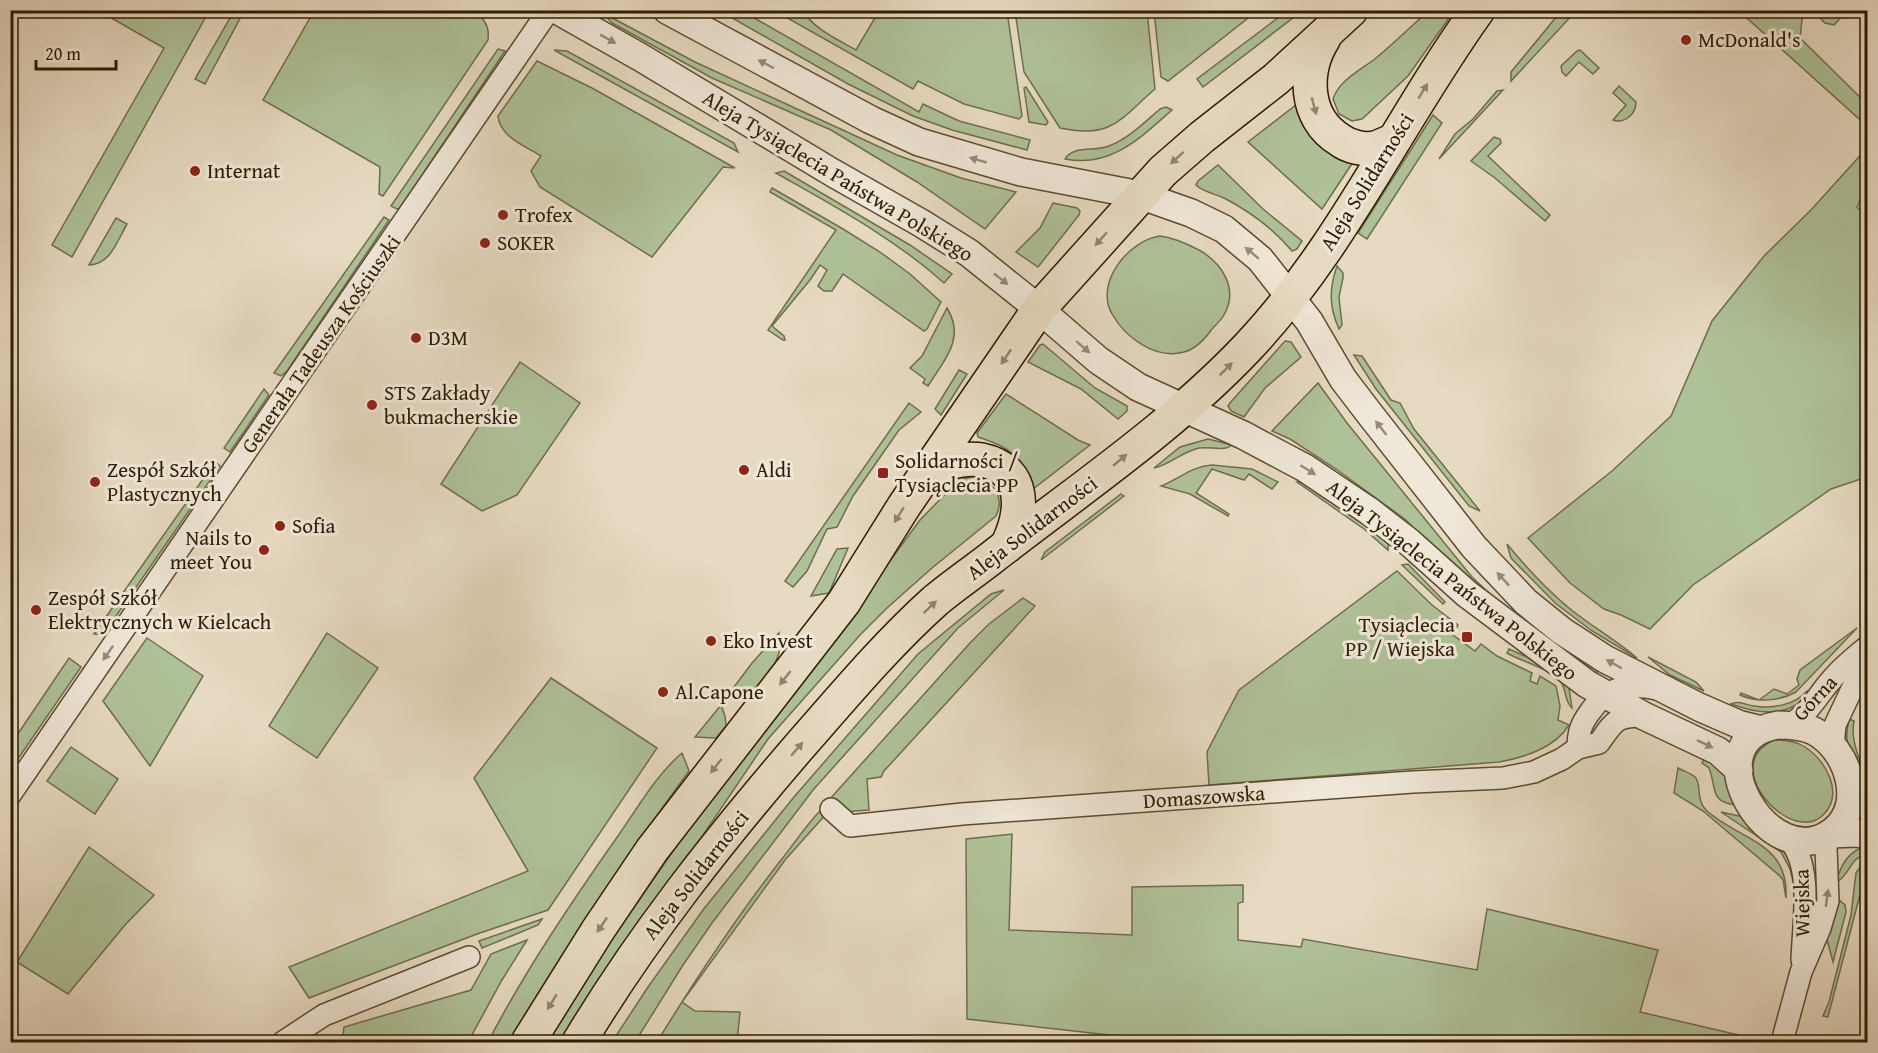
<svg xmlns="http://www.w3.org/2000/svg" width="1878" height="1053" font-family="'Gentium Book Plus',serif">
  <rect width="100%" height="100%" fill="#e7dac2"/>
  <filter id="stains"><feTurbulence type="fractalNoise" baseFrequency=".00333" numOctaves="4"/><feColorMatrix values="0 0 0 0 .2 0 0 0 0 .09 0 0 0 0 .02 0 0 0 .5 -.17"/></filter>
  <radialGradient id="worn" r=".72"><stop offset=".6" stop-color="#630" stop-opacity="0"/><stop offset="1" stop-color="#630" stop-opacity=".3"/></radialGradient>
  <g fill="#afc198" stroke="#6e6e4c" stroke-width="1.5">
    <path d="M1429,10l25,1 -46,65 -46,43 -10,2 -13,-7 -6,-15c6,-19 28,-29 43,-41 18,-15 35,-31 53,-48z"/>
    <path d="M1562,10l14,1 -65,70v-9z"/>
    <path d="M99,11h110l-137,246 -20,-12 112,-197z"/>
    <path d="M234,11h10l-39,73 -10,-5z"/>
    <path d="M314,11h158c12,6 18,15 16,29l-105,156 -4,-2 1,-27 -117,-67z"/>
    <path d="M720,11h22l177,101 4,-8 36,17 71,19 -3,10 -75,-20 -39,-14 -65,-32z"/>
    <path d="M775,11h28c12,19 34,28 53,39l23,-39h128l15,105 -3,3 -55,-15 -46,-23 -5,8z"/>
    <path d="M1015,11h132l8,78c-36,31 -43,50 -95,39l-36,-56z"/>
    <path d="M1154,11v-1l103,1 -89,70 -7,-4z"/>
    <path d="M1287,11h15l-99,76 -6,-8z"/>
    <path d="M1739,11h64l-3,27 67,66v22z"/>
    <path d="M1822,11v-1l25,1 -13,14 -9,-2 -4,-4z"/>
    <path d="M603,13l92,49 202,93 64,23 55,14 -31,37 -68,-47 -86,-52 -119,-52 -100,-55z"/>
    <path d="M498,49l7,2 -105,157 -3,1 -6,-3z"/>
    <path d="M554,50l13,1 167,92 4,9z"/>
    <path d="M1580,50l19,18 -6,6 -14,-12 -13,14 -4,-4 -1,-6 16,-15z"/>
    <path d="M537,61l55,27 143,80 -12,-1 -71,90 -112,-70 -9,-16 10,-15c-16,-10 -41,-19 -43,-40z"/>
    <path d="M1619,86l17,16c0,12 -11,22 -23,18l13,-15 -13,-12z"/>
    <path d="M1026,87l22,35 -2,3 -17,-3 -5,-34z"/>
    <path d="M1503,90l-64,69 16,-25 18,-15 24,-28z"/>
    <path d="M1296,105l6,18 14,18 39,18 -33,50 -74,-67z"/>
    <path d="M1166,107l6,3c-32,28 -61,58 -107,49 8,-14 30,-7 44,-13 19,-7 36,-24 51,-37z"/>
    <path d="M1433,115l9,8 -75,116 -9,-6z"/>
    <path d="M1494,137l6,2 1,4 -13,13 62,59 -5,6 -50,-43 -24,-17z"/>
    <path d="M1867,148v36l-10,23 11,12 -1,258 -36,12 -138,96 -43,44 -29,-14 -17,-6 -34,-26 -42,-45 84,-67 59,-55 41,-95 52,-65 47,-46z"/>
    <path d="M1218,165l45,44 39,32 -5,8 -5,2c-19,-23 -40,-38 -66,-52 -10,-5 -23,-7 -30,-14l2,-4z"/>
    <path d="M784,171l126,74 42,29 -8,9c-50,-45 -110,-77 -168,-110z"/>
    <path d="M772,188l71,41 37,23 30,22 31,28 -14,27 -3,2 -81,-57 -11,17h-8l-6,-5 9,-16 -7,-5 -10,15 -38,46 12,10 1,4h-2l-15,-10 68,-100 -66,-38z"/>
    <path d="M1053,203l24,5 3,3 -1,4 -41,52 -22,-15 24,-24z"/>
    <path d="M384,217l5,3 -102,151 -6,5 -7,-3z"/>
    <path d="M116,218l11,6c-10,17 -16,40 -38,41z"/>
    <path d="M1160,236c15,2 26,7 39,14 23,13 40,39 25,65 -3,5 -8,10 -12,14 -7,10 -16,20 -28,23 -29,8 -59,-15 -72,-38 -18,-31 17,-74 48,-78z"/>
    <path d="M1337,266l6,7v5l-4,19 3,28 -3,4c-10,-22 -10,-40 -2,-63z"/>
    <path d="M947,308c19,31 -3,52 -19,78l-5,-3 2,-4 -15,-11 12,-12z"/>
    <path d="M1285,341l6,1 10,15 -36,31 -21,29 -13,-6 -3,-5 2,-3z"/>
    <path d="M1043,344l52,44 32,18v5l-9,8 -37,-30 -53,-27 12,-17z"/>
    <path d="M1354,355l8,1 29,44 9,3 14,26 66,82 -11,-5 -93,-117z"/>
    <path d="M520,362l60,41 -63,92 -35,16 -41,-27z"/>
    <path d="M959,370l8,4 -26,41 -6,-6z"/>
    <path d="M1318,383l29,40 125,154 30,28 35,27 60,38v5l-2,2 -9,-3 -126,-100 -54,-54 -70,-51 -46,-30 -18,-8z"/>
    <path d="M264,389l5,6 -39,57 -6,-4z"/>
    <path d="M1006,394l72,46 12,5 -57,44c-15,-35 -20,-40 -55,-52l-1,-4z"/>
    <path d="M909,403l12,9 -22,18 -46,66 -16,31 -10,2 -20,42 -14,16 -8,-6z"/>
    <path d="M1208,439l24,6c-8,7 -23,1 -33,3 -18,4 -29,17 -45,20l26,-21z"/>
    <path d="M215,462l5,4 -117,169 -9,-1z"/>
    <path d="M1212,465l40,4 26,13 -6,7 -23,-15 -5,6 -32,-11 -16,24 33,21 -1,2 -38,-22 -29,-8c18,-7 31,-20 51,-21z"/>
    <path d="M975,476c19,6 30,21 21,40l-64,52 -45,40 -27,27 -92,104 -205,303h-16l45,-74 111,-160 118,-153 99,-135 39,-40z"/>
    <path d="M1297,482h7l69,48 15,14v6l-24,-21z"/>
    <path d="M1121,494l3,2 -83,64 4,-8z"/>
    <path d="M1507,544c19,23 39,45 62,64 22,18 47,32 68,50l-45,-27 -37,-28 -44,-45z"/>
    <path d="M848,548l-19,45 -18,3 26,-47z"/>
    <path d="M1408,564l37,38 -2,2 -41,-39z"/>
    <path d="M1397,571l35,34 26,20 -5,10 22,16 6,-7 16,12 35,17 -2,8 7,3 3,-8 16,10 4,20 -2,14 11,5c-14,23 -44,32 -70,37l-290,23 -2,-33 32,-62z"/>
    <path d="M1004,590l-46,38 -145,162 -101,133 -29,42 -48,77h-23l36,-55 55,-77 91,-113 124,-143 73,-60z"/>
    <path d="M1023,598l12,8 -151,165 -3,6 -14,2 2,31 -27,2 -13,-12 141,-157 19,-19z"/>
    <path d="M1857,628l-61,64c-16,9 -39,11 -56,3l1,-2 18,7 15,-11 13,5 12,-9 -2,-6 3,-9z"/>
    <path d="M327,633l51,35 -61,90 -48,-32z"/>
    <path d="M779,633v20l-6,16 -18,21 -7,3 -17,-2 21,-28z"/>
    <path d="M147,638l56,38 -53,90 -47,-65z"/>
    <path d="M1509,649l40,18 19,15 4,26c-8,-7 -5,-17 -11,-26 -9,-13 -39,-20 -54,-29z"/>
    <path d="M1648,657l48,25 8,9 -34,-16z"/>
    <path d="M69,658l12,9 -70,102v-25z"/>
    <path d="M551,678l106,70 -109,162 -71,24 -168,64 -20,-31 239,-96 -54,-93z"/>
    <path d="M1807,691l5,1c-23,26 -51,23 -81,12 8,-4 14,1 23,2 18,3 41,-1 53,-15z"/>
    <path d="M721,705l4,11 1,10 -10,12 -21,-1z"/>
    <path d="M1849,719l5,2c-5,26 13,47 13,72 -8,-10 -19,-41 -20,-55 -1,-6 1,-13 2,-19z"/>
    <path d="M1774,740c11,0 22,1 31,7 21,14 39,46 19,67 -31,34 -108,-48 -50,-74z"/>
    <path d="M71,747l47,32 -23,35 -48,-33z"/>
    <path d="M682,753l7,18c-64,88 -125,177 -180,271h-21c38,-73 85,-142 132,-209 18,-26 38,-60 62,-80z"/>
    <path d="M1707,754l19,22 10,29c-27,-3 -19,-17 -27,-37l-7,-5z"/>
    <path d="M1678,768c5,3 13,5 17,9 7,6 0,23 12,34 34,30 82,31 79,87l-3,-18 -3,-4 -77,-65 -29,-18z"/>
    <path d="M821,810l5,4 -41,46 -103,142 13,9 45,1 -3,30h-80c38,-62 79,-124 124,-182 13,-16 25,-35 40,-50z"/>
    <path d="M1721,812l23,5 36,29 12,17 3,18h-2l-3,-12 -9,-17z"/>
    <path d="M1012,834l-3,96 123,5v-48l111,-2v17l-5,1v37l63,7 2,-8 174,31 10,-61 171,41 -18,62 116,27 -1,3h-614l-5,-4 -169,-19 -1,-180z"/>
    <path d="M1867,846v7c-18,6 -16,20 -30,29 3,-18 13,-32 30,-36z"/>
    <path d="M89,847l65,48 -29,30 -57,69 -51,-32z"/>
    <path d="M1867,862v21l-5,4 -34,130 -5,-1 6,-14 22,-87 5,-42 4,-6z"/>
    <path d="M1838,899l7,6 1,7 -13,50 -6,-22z"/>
    <path d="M542,919l-4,6 -56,23 -3,-7z"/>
    <path d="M527,940l-25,40 -34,62h-126l2,-15 127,-37 20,-36z"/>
  </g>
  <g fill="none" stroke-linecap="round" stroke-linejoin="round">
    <g stroke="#5c4b30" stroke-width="24">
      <g id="minor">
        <path d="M1788,725c21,-10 30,-31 45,-47 10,-12 23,-22 35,-32"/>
        <path d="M1833,747l2,-22 33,-70"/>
        <path d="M1578,748c0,-15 3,-24 12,-36 17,-25 38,-29 67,-23"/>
        <path d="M10,795l539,-785"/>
        <path d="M831,809l19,17 112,-12 451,-32 90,-4 31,-6 28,-13 16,-11 21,-5c16,-23 17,-27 45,-27"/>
        <path d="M1788,838c26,28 15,86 14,122"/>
        <path d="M283,1042l41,-27 145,-58"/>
        <path d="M1782,1042l19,-70 19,-44 8,-27 -2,-53 3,-14"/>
      </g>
    </g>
    <g stroke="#5c4b30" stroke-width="30">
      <g id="tertiary">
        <path d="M557,10l83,47 193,116 88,50 48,30 70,56 59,51 40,27 105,48 62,33 64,43 40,31 58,52 120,90 57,32 74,35 21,19"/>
        <path d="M667,10l204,110 48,22 102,30 119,23 51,18 33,16 36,30 49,62 34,58 26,34 105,134 52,55 36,29 43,28 94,48 39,17 20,5"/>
        <path d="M1778,725c12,0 25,1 36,6 34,18 53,74 18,101 -62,46 -144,-92 -54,-107z"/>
        <path d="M1829,834l27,-1 12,2"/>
      </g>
    </g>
    <g stroke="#2e1b00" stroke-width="36">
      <g id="primary">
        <path d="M1324,38c-21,33 -20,80 16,102 9,7 24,10 35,8 6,-2 12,-5 18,-7"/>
        <path d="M932,467c16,-4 33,-10 50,-7 46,10 41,53 25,86"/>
        <path d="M528,1042l70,-112 54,-80 192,-248 60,-96 135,-197 124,-138 39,-34 74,-58 75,-69"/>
        <path d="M579,1042c63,-105 139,-201 219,-294 44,-50 87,-102 137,-147 18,-15 37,-28 55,-42 88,-69 180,-130 257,-211 95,-100 151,-227 231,-338"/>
      </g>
    </g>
    <use href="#minor" stroke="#efe7d7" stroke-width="21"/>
    <use href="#tertiary" stroke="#efe7d7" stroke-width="27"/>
    <use href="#primary" stroke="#e7dac2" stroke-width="33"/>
  </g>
  <defs><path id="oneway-solid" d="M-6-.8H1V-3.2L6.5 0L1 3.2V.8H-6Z" transform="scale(1.5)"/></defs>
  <g fill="#988b76">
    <use href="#oneway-solid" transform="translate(608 39) rotate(29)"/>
    <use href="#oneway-solid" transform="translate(766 64) rotate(-152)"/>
    <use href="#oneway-solid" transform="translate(978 160) rotate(-164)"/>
    <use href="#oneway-solid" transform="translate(1252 253) rotate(-140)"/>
    <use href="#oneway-solid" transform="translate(1001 279) rotate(38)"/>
    <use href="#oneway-solid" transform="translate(1083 347) rotate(41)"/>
    <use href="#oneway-solid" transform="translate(1381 428) rotate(-128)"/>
    <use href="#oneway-solid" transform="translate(1308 470) rotate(32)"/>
    <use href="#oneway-solid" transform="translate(1503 579) rotate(-133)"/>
    <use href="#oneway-solid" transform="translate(108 653) rotate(125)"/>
    <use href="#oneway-solid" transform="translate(1614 664) rotate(-151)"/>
    <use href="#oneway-solid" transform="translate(1705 744) rotate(26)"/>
    <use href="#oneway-solid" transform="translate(1827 898) rotate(-83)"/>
  </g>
  <g fill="#94846b">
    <use href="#oneway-solid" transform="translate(1423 91) rotate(-59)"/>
    <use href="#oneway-solid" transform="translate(1314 106) rotate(75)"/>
    <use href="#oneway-solid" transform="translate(1177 158) rotate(138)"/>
    <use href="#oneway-solid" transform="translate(1101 239) rotate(132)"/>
    <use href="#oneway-solid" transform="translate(1006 357) rotate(124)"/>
    <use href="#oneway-solid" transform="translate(1226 369) rotate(-45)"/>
    <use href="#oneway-solid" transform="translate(1120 460) rotate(-40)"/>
    <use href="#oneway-solid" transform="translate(899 515) rotate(122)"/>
    <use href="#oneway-solid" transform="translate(930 607) rotate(-44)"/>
    <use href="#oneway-solid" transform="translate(785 678) rotate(128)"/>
    <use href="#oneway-solid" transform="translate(797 749) rotate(-49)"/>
    <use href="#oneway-solid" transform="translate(716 766) rotate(128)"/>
    <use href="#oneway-solid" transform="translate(602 925) rotate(124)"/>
    <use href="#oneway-solid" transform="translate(552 1002) rotate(121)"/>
  </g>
  <g fill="#8f2418" stroke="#efe7d7" stroke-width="2">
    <circle cx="1686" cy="40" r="6"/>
    <circle cx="195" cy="171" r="6"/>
    <circle cx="503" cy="215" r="6"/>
    <circle cx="485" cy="243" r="6"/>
    <circle cx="416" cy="338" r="6"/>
    <circle cx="372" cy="405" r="6"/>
    <circle cx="744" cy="470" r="6"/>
    <rect x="877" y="467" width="12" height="12" rx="3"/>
    <circle cx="95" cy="482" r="6"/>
    <circle cx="280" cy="526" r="6"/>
    <circle cx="264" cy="550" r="6"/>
    <circle cx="36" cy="610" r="6"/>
    <rect x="1461" y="631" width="12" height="12" rx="3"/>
    <circle cx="711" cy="641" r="6"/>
    <circle cx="663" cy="692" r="6"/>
  </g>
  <g text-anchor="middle" stroke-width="6" stroke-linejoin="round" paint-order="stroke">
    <g font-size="21" fill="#2e1b00" stroke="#efe7d7" text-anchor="start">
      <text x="1698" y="47">McDonald's</text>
      <text x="207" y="178">Internat</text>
      <text x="515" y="222">Trofex</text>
      <text x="497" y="250">SOKER</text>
      <text x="428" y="345">D3M</text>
      <text x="384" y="400">STS Zakłady<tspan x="384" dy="24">bukmacherskie</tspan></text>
      <text x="895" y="468">Solidarności /<tspan x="895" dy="24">Tysiąclecia PP</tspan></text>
      <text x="107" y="477">Zespół Szkół<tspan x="107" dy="24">Plastycznych</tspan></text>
      <text x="756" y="477">Aldi</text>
      <text x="292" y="533">Sofia</text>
      <text x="252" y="545" text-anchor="end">Nails to<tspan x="252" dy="24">meet You</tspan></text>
      <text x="48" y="605">Zespół Szkół<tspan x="48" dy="24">Elektrycznych w Kielcach</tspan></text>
      <text x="1455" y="632" text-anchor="end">Tysiąclecia<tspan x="1455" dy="24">PP / Wiejska</tspan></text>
      <text x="723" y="648">Eko Invest</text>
      <text x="675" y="699">Al.Capone</text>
    </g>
    <g font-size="21" fill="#2e1b00" stroke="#efe7d7">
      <text transform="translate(838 176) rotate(31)" y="7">Aleja Tysiąclecia Państwa Polskiego</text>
      <text transform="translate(1367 182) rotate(-58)" y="7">Aleja Solidarności</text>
      <text transform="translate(321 344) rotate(-55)" y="7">Generała Tadeusza Kościuszki</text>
      <text transform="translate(1032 528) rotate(-37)" y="7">Aleja Solidarności</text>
      <text transform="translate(1452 580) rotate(38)" y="7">Aleja Tysiąclecia Państwa Polskiego</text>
      <text transform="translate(1815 698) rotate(-47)" y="7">Górna</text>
      <text transform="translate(1204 797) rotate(-4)" y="7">Domaszowska</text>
      <text transform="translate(696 875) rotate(-52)" y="7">Aleja Solidarności</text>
      <text transform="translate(1802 903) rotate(-91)" y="7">Wiejska</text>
    </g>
  </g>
  <rect width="1878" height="1053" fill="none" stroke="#e7dac2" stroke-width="36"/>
  <rect x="12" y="12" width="1854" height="1029" fill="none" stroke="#2e1b00" stroke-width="3"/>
  <rect x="18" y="18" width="1842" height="1017" fill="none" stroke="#2e1b00" stroke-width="1.5"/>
  <path d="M36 60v9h80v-9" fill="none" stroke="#2e1b00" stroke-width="3"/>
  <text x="45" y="60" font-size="18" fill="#2e1b00" stroke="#efe7d7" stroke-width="4.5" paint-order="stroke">20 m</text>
  <rect width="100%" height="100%" filter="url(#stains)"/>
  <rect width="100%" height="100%" fill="url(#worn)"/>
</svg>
